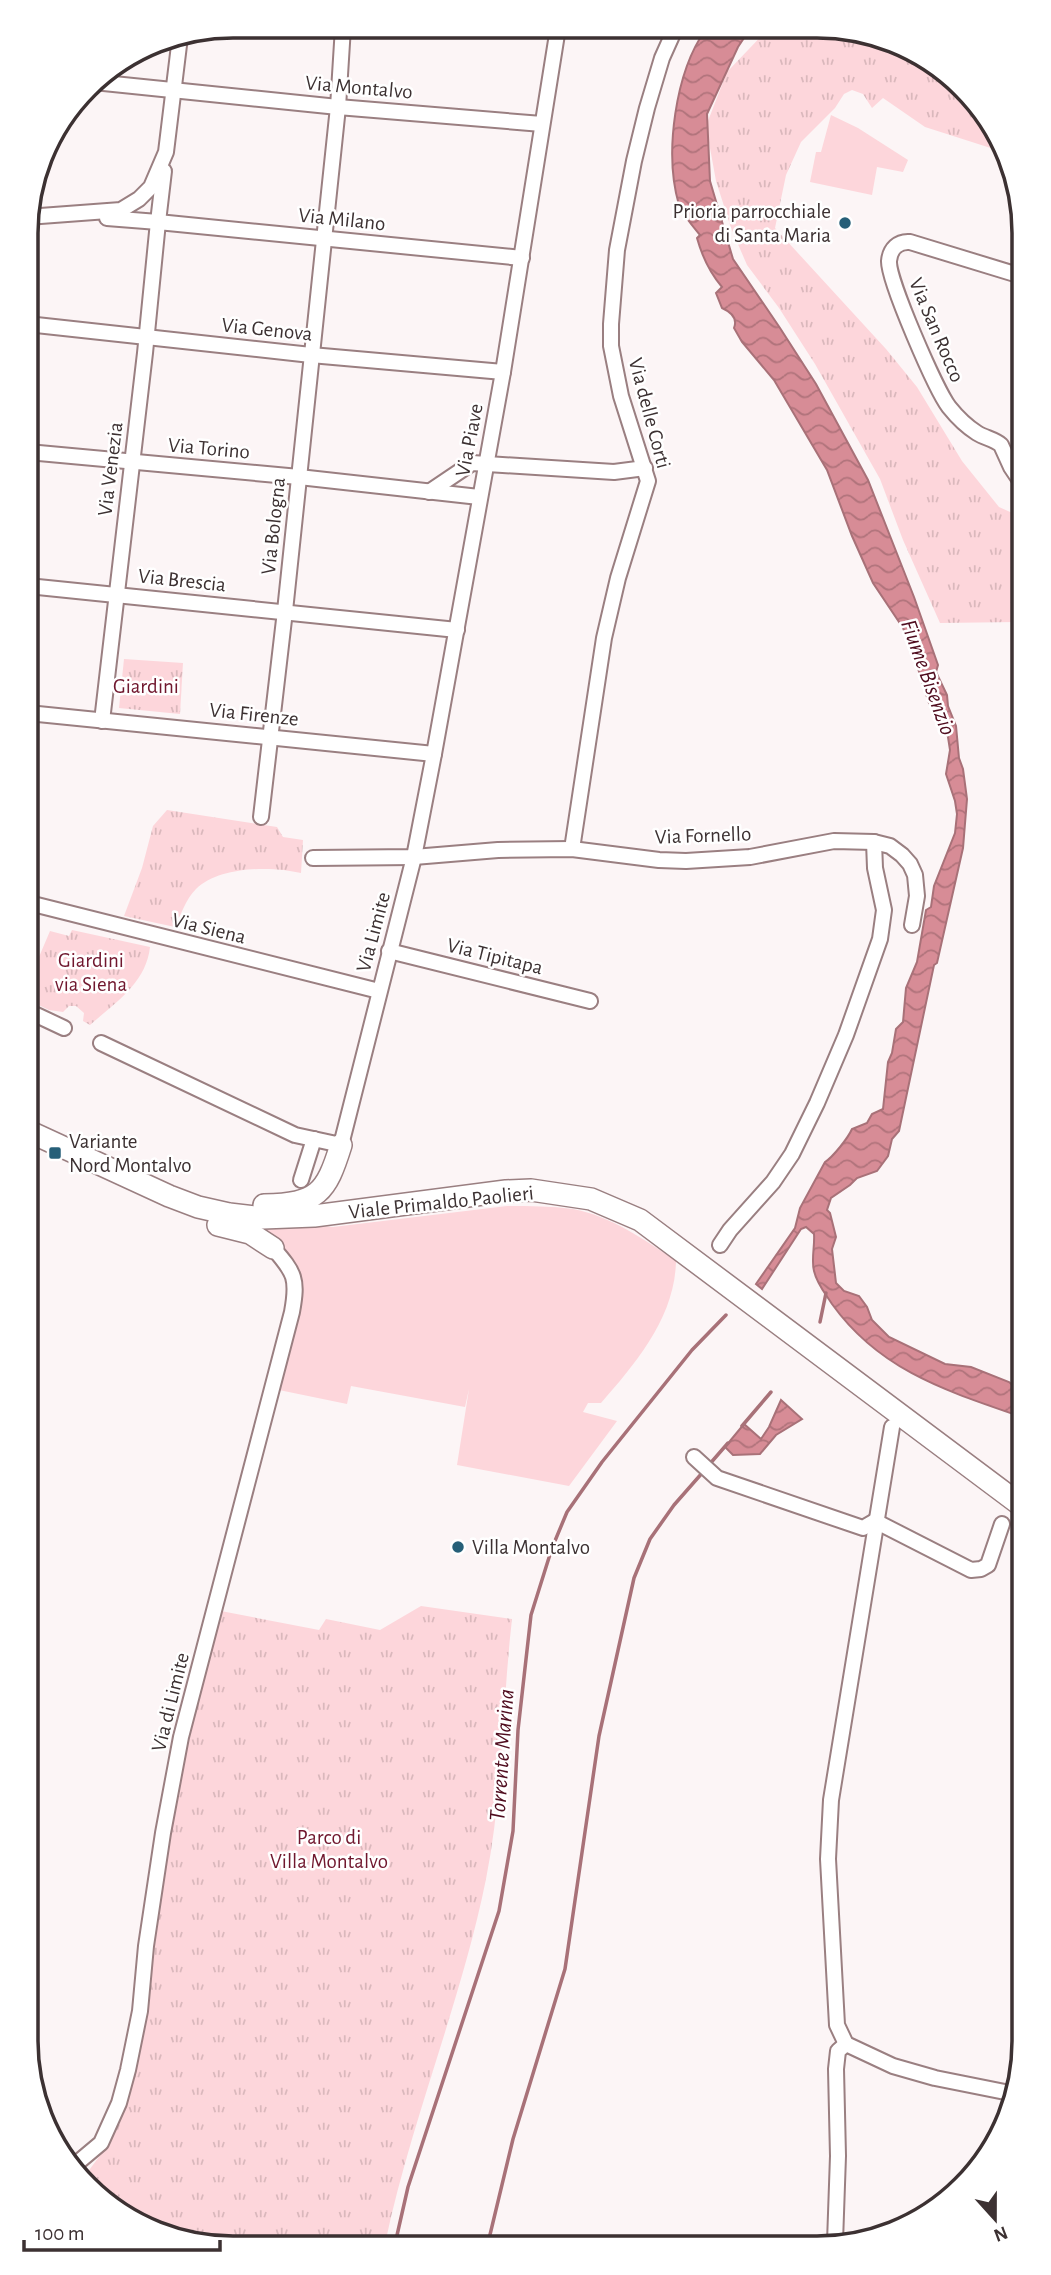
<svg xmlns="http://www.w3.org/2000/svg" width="1051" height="2275" font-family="'Alegreya Sans',sans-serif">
  <defs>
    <pattern id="park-tufts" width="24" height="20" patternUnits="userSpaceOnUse" patternTransform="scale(1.75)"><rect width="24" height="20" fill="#fdd6db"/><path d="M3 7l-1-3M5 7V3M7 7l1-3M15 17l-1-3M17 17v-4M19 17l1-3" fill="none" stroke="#dab8bc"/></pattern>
    <pattern id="water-waves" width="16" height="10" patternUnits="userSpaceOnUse" patternTransform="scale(1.75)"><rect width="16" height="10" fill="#d78c96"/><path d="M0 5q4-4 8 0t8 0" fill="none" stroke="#b0737b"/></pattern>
  </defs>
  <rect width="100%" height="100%" fill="#fcf5f6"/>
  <g fill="#fdd6db">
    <path d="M831,115l27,13 50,32 -5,12 -26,-5 -5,28 -62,-13 6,-30h5z"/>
    <path d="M507,1206c22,0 44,0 66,3 38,7 72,31 103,52 -1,56 -40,102 -75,142h-13l-5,9 34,9 -48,65 -112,-21 12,-76 -4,18 -114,-21 -4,18 -68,-14 19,-104 -35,-57 51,-4 19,2z"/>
  </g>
  <g fill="url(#park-tufts)">
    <path d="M767,30h91l97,48 45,73 -75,-24 -42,-29 -11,10 -9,-14 -11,-4 -8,4 -9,14 -34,34 -15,33 -11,53 111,121 31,38 45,74 37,46 20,9v106l-79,1 -37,-83 -23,-61 -65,-115 -36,-56 -32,-43 -16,-37 -15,-47 -10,-55 21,-54z"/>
    <path d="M124,659l59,4 -3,51 -61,-6z"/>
    <path d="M167,810l110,17 6,10 20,3 -2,33c-29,-7 -81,-7 -105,16 -10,10 -15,25 -21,38l-51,-11 18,-48 11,-42z"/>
    <path d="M72,930l78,17c-4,36 -34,55 -60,78l-7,-4 1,-8 -8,-7h-7l-6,6 -14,-2 -19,-9 -1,-36 7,-1 14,-33 19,5z"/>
    <path d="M421,1606l91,13c-10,87 -9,175 -26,260 -25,124 -75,241 -101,365l-192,1 -97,-48 -12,-20 23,-31 19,-40 11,-43 9,-48 23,-181 18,-95 34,-128 98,19 7,-11 54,11z"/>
  </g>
  <g fill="url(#water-waves)" stroke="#a87178" stroke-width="2">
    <path d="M706,29l51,1 -13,8 -6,9 -31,67 3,67 23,78 47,69 36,56 52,96 46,117 24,68 -2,7 11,23 1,11 8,20 3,32 4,11 4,30 -4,49 -26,115 -3,2 -35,166 -7,8 -4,17 -11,15 -20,7 -7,7 -19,13 -4,12 3,3 6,24 -4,12 4,34 8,8 15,5 8,11 5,13 17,17 56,27 26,3 38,15 7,6 6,2v27c-75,-26 -142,-46 -190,-113 -7,-11 -15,-20 -18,-33 -3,-11 1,-25 0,-37l-8,-7 -5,2 -39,60 -6,-5 39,-56 5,-20 25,-46c8,-5 23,-24 27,-33l15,-6 5,-9 11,-5 5,-47 4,-9 4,-24 7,-7 3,-34 11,-26 9,-52 5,-3 3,-21 21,-53 2,-19 -2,-13 -9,-27 4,-24 -2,-13 -10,-22 -8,-9 -10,-30 -4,-17 -13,-31 -30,-45 -21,-47 -25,-66 -53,-90 -32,-38 -8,-14c4,-10 -3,-16 -12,-20l-6,-15 6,-6c-12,-14 -20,-31 -25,-49l3,-3c-5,-6 -19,-23 -21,-30 -15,-51 -4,-133 27,-176z"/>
    <path d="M781,1400l21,19 -26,16 -16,19 -27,1 -8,-8 19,-23 17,15 8,-12z"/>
  </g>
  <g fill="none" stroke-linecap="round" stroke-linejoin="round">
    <g stroke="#a87178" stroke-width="3.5">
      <path d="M820,1322l6,-29"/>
      <path d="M742,1426l29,-34"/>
      <path d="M708,1466l20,-23"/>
      <path d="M488,2243l25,-104 52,-170 34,-233 35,-158 16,-39 24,-34 29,-33"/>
      <path d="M395,2244l13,-57 91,-276 14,-80 5,-101 13,-115 21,-67 15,-36 35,-50 90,-112 34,-35"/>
    </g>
    <g stroke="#9a7f81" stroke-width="18">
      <g id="street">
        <path d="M94,82l244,25 204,17"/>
        <path d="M27,217l94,-7 18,-11 12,-12 15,-35 14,-115"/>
        <path d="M107,218l51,4 6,-51"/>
        <path d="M1018,275l-108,-33c-12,-1 -20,7 -21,19 -1,19 47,129 60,146 8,10 17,19 28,26 8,5 17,6 24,12l10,22 8,12"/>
        <path d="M27,324l284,31 192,17"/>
        <path d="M28,452l271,25 180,20"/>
        <path d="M429,492l43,-29 142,9 31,-4"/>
        <path d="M28,586l429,44"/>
        <path d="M28,713l406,41"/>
        <path d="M102,721l43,-368 13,-131 364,36"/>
        <path d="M261,817l24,-206 53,-504 5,-80"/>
        <path d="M572,849l32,-211 14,-60 30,-97 -27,-85 -10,-50v-22l6,-74 17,-89 13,-53 15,-50 13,-29"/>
        <path d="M313,858l101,-1 84,-7 74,-1 87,11 27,1 64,-4 84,-16 40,1 16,4 12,9 8,9 5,11 2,21 -5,29"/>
        <path d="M29,903l350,88"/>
        <path d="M389,951l201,50"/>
        <path d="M30,1012l34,16"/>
        <path d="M101,1043l194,92 46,10 73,-288 20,-103 69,-382 55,-344"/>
        <path d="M301,1180l13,-41"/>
        <path d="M720,1245l10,-15 43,-48 19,-28 25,-51 29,-68 34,-96 4,-29 -9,-42 -1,-26"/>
        <path d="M892,1427l-61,373 -3,59 9,166 9,19 47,22 42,12 80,16"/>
        <path d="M694,1457l23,21 146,50 12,-7 96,49 10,-1 7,-4 14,-41"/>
        <path d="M76,2164l25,-21 18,-40 9,-33 12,-59 6,-65 17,-113 18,-96 111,-425c6,-33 3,-39 -19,-64"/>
        <path d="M835,2242l3,-86 -2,-87 2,-18 8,-7"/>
      </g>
    </g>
    <g stroke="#9a7f81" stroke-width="24">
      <g id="secondary">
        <path d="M30,1132l139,64 29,11 31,7 34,4 51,-2 192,-25 25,-1 60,9 49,21 382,286"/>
        <path d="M264,1205c54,-1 62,-12 77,-60"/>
        <path d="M218,1225l32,8 23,15"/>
      </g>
    </g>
    <use href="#street" stroke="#fff" stroke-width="14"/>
    <use href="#secondary" stroke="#fff" stroke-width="21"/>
  </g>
  <g fill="#265f78" stroke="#fff" stroke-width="2.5">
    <circle cx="845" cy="223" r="7"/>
    <rect x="48" y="1146" width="14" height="14" rx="3.5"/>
    <circle cx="458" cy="1547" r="7"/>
  </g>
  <g text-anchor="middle" stroke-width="5" stroke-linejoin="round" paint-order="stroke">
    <g font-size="21" fill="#3c3132" stroke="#fff">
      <text transform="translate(359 87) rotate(5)" y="7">Via Montalvo</text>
      <text transform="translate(342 219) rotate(6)" y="7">Via Milano</text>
      <text transform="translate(267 329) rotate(6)" y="7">Via Genova</text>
      <text transform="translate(937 330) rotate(67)" y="7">Via San Rocco</text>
      <text transform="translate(650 413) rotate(75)" y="7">Via delle Corti</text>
      <text transform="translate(469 440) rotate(-79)" y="7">Via Piave</text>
      <text transform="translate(209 448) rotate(5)" y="7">Via Torino</text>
      <text transform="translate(110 469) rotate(-83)" y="7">Via Venezia</text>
      <text transform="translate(273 526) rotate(-84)" y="7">Via Bologna</text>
      <text transform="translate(182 580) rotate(6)" y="7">Via Brescia</text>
      <text transform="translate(254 714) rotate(6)" y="7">Via Firenze</text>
      <text transform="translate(703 835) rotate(-2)" y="7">Via Fornello</text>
      <text transform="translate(209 928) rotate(14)" y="7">Via Siena</text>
      <text transform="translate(373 932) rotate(-75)" y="7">Via Limite</text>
      <text transform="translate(495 956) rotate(14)" y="7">Via Tipitapa</text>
      <text transform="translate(441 1202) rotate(-6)" y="7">Viale Primaldo Paolieri</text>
      <text transform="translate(170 1702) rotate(-76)" y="7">Via di Limite</text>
    </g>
    <g font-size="21" fill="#3c3132" stroke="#fff" text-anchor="start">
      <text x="831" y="218" text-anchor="end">Prioria parrocchiale<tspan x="831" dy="24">di Santa Maria</tspan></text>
      <text x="69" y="1148">Variante<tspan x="69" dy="24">Nord Montalvo</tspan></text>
      <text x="472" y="1554">Villa Montalvo</text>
    </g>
    <g font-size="21" fill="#70172e" stroke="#fff">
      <text x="146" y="693">Giardini</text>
      <text x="91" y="967">Giardini<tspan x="91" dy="24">via Siena</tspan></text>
      <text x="329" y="1844">Parco di<tspan x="329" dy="24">Villa Montalvo</tspan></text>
    </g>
    <g font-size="23" font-style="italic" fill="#4f0c1e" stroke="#fff">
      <text transform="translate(929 677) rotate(70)" y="8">Fiume Bisenzio</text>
      <text transform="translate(501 1755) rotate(-86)" y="8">Torrente Marina</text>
    </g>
  </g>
  <path d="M0 0H1051V2275H0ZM233 38H817A195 195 0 0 1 1012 233V2041A195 195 0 0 1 817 2236H233A195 195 0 0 1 38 2041V233A195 195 0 0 1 233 38Z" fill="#fff" fill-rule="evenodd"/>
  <path fill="none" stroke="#3c3132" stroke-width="3.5" d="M233 38H817A195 195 0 0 1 1012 233V2041A195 195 0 0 1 817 2236H233A195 195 0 0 1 38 2041V233A195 195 0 0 1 233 38Z"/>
  <g transform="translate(995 2219) rotate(159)" stroke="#ffffff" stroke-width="5" paint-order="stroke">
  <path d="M0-5L12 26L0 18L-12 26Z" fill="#3c3132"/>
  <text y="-10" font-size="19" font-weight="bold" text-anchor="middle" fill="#3c3132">N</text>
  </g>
  <path d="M24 2240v10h196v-10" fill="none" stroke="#3c3132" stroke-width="3.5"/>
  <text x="35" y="2240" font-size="21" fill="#3c3132" stroke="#ffffff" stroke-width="5" paint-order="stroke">100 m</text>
</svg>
